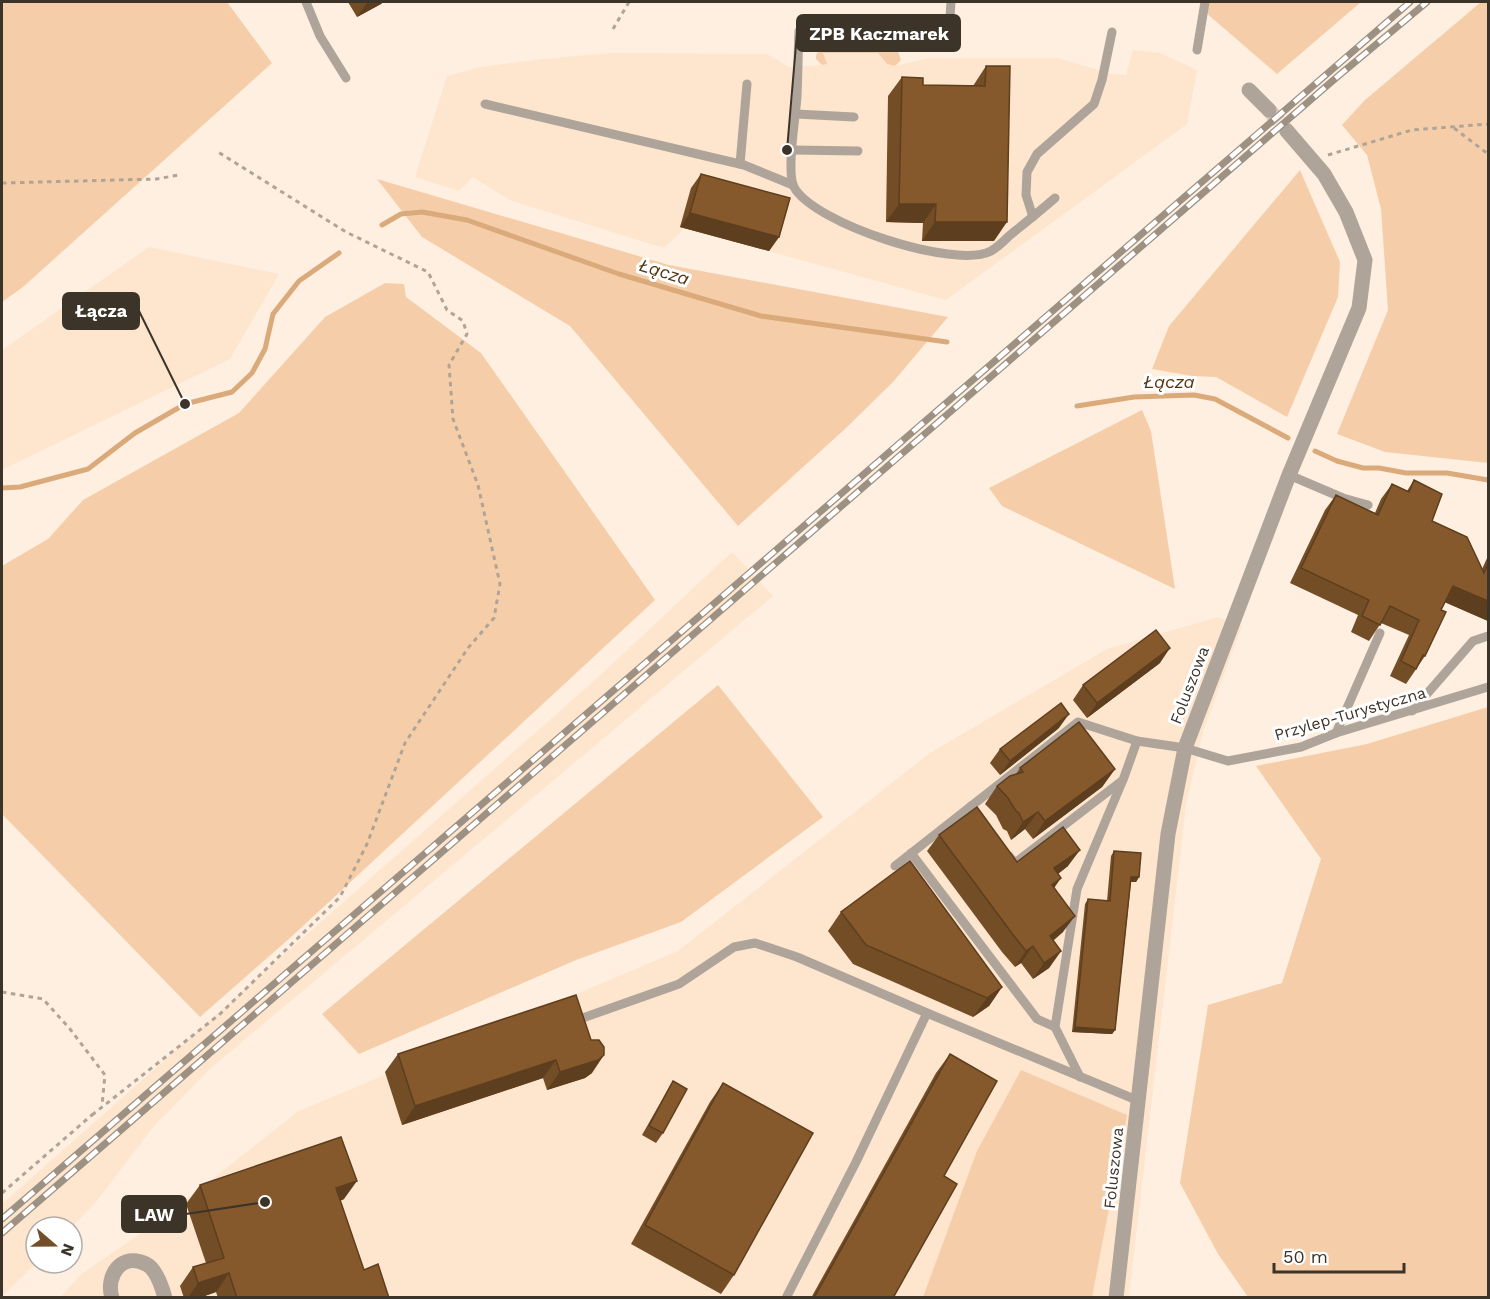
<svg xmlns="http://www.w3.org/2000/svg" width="1490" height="1299" font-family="'Work Sans',sans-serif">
  <rect width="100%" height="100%" fill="#feefe0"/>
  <g fill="#fee5cd">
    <path d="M1133,50l27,3 37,17 -10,54 -241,176 -261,-72 -21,20 -155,-48 -36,-23 -14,14 -44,-14 32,-101 34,-9 61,-8 70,-6 155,1 22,13 36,-2 -3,-12h56l9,11 8,2 34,-8h129l54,16 14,1z"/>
    <path d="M149,247l130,27 -49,85 -228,111v-120z"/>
    <path d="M732,552l41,44 -562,472 -57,58 -58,76 -24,25h-36v36l-34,34v-93l593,-524z"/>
    <path d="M1218,617l24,9 -39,106 -17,73 -57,492 -1069,1 20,-23 86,-59 131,-104 381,-161 252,-198 177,-104z"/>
  </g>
  <g fill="#f5cea9">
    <path d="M2,2h225l45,61 -249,224 -21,15z"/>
    <path d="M1207,2h154l-84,72 -72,-62z"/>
    <path d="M1481,2h7v461l-103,-11 -48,-18 51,-124 -7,-101 -14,-54 -25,-30 23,-25z"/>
    <path d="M831,45l60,1 6,3 4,11 -6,6 -8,-2 -9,-11h-55l4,11 -5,1 -6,-6c-1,-9 8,-12 15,-14z"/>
    <path d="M1300,170l40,92 -2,35 -51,120 -71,-40 -24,-1 -40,-7 17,-43z"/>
    <path d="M377,179l292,86 279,52 -55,65 -48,47 -107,97 -168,-200 -148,-89z"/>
    <path d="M385,283l19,1 2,13 75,56 174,247 -365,338 -90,79 -198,-203v-248l46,-27 35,-39 156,-87 86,-96z"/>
    <path d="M1142,410l9,21 24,158 -173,-83 -13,-18z"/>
    <path d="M718,685l105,132 -142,105 -105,38 -217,94 -37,-40z"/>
    <path d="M1488,707v590h-240l-30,-43 -38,-71 28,-178 74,-22 39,-124 -65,-93 111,-22z"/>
    <path d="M1021,1070l106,45 -35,182h-169l54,-146z"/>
  </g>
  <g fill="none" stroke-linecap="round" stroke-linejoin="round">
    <g stroke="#daaa7b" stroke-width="5">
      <path d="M382,225l19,-11 21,-2 45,8 152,54 142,42 186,26"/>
      <path d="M1077,406l57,-9 60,-2 21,4 73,39"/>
      <path d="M1315,451l22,10 26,7h16l27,5h41l41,7"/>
      <path d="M2,488l18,-1 68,-18 47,-36 50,-29 47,-12 20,-19 13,-24 8,-35 26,-33 40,-28"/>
    </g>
    <path stroke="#d7c9bb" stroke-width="15" stroke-dasharray="15 8" stroke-linecap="butt" d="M1269,110l18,21"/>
    <g stroke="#b0a497" stroke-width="3" stroke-dasharray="4.5 4.5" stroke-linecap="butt">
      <path d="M613,29l16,-27"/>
      <path d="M1454,128l34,26"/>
      <path d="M1328,155l84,-25 76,-6"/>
      <path d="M2,183l154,-4 23,-4"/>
      <path d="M2,992l41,7 27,30 35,46 -3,30"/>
      <path d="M92,1115l128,-101 120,-117 27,-53 38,-101 63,-95 26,-30 6,-34 -22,-99 -25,-66 -4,-54 18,-31 -4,-13 -16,-11 -19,-38 -82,-40 -128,-80"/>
      <path d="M2,1193l91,-79"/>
    </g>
    <g stroke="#afa49a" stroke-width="9">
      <path d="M306,2l14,34 26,42"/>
      <path d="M799,31c-1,22 -1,43 -2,65 -1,19 -11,76 -3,91 19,36 161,83 197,64 7,-4 13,-10 18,-15 16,-13 31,-25 46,-38"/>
      <path d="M949,32l2,-30"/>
      <path d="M1197,50l8,-48"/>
      <path d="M485,104l259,61 49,20"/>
      <path d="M796,114l58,3"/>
      <path d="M793,150l65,1"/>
      <path d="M740,164l7,-80"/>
      <path d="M1033,217l-7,-22 1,-23 10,-18 57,-50 8,-24 10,-48"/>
      <path d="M1289,475l54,23 25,7"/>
      <path d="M1412,711l61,-70 15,-5"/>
      <path d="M1336,733l44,-100"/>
      <path d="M1137,741l48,7 43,13 73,-14 35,-14 152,-46"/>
      <path d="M971,806l10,13"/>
      <path d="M911,853l126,166 18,8"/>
      <path d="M895,866l183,-144 59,19 -14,39 -108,83 -6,-7"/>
      <path d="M577,1020l102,-36 55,-37 21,-4 42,14 130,56 212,88"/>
      <path d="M1080,1077l-25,-50 22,-138 45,-107"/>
      <path d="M786,1298l70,-136 71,-149"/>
    </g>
    <g stroke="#afa49a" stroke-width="15">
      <path d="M1249,90l20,20"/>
      <path d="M112,1298c-7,-23 10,-46 34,-34 10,5 16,23 19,34"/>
      <path d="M1116,1298l52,-464 17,-86 104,-273 70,-167 6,-48 -19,-48 -22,-38 -37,-43"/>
    </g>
    <g stroke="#9d9184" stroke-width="7">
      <g id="rail">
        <path d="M2,1219l1408,-1217"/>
        <path d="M2,1233l1335,-1156 90,-75"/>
      </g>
    </g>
    <use href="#rail" stroke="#fff" stroke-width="4.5" stroke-dasharray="14" stroke-linecap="butt"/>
  </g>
  <g fill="#724d25">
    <path d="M348,2h35l-2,2 -24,13z"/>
    <path d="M986,66l8,175h-72l1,-18 -37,-1 2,-126 14,-19 21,8 50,1z"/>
    <path d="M701,174l78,63 -10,14 -89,-24 11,-39z"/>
    <path d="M1414,480l18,41 50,48 6,-13v65l-43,-19 -4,8 -16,46 -19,28 -16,-8 19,-41 -28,-12 -12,18 -18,-9 7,-17 -68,-32 35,-73 11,-15 39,18 6,-14 11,-15 15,7z"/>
    <path d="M1160,663l-73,55 -14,-18 10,-15z"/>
    <path d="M1059,728l-59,47 -10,-12 10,-14z"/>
    <path d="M1020,768l95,1 -13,18 -69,52 -8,-10 -14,11 -4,-9 -4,-2 -7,-14 -11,-11 12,-18 19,-12z"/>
    <path d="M939,835l78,27 51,4 -10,8 -4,14 9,44 -10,9 8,10 -12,17 -16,11 -12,-16 -6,4 -13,-15 -75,-101z"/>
    <path d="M1114,851l25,26 -3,5h-5l-16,148 -3,4 -40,-2 13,-128 3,-5 19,2 4,-45z"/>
    <path d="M841,912l161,75 -13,19 -16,11 -120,-53 -25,-33z"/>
    <path d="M576,995l16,78 -7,5 -38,12 -4,-12 -141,47 -17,-53 13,-18z"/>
    <path d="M950,1054l-57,244h-82l125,-225z"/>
    <path d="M673,1081l-10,52 -7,10 -14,-8 25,-44z"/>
    <path d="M723,1083l11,192 -13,19 -90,-50 79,-142z"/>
    <path d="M200,1185l144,14 -4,2 24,69 25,28h-171l-2,-6 -17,6h-15l-4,-12 13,-19 13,-4 -20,-59z"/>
  </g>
  <g fill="#5d3e1e">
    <path d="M370,2h13l-2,2 -24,13 10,-14z"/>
    <path d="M899,204h37l-13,19 -37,-1z"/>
    <path d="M690,213l89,24 -10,14 -89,-24z"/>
    <path d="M935,222h72l-13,19h-72z"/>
    <path d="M1453,586l35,15v20l-46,-20z"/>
    <path d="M1170,648l-10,15 -73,55 10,-15z"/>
    <path d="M1069,714l-10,14 -59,47 10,-14z"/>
    <path d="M1115,769l-13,18 -69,52 12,-18z"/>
    <path d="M1038,812l-13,17 -14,11 12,-18z"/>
    <path d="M1080,850l-12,16 -25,19 11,-17z"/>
    <path d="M1131,877h8l-3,5 -8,-1z"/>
    <path d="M1061,878l-11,16 2,-9z"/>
    <path d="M1075,916l-12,16 -25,20 12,-16z"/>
    <path d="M1033,946l-12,17 -6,4 11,-16z"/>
    <path d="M1061,951l-12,17 -16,11 11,-16z"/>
    <path d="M1002,987l-13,19 -16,11 14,-19z"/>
    <path d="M1075,1027l40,3 -3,4 -40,-2z"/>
    <path d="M604,1055l-12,18 -7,5 -38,12 13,-18z"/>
    <path d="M556,1060l-13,18 -141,47 13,-19z"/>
    <path d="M357,1181l-13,18 -21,8 13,-19z"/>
    <path d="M229,1273l-13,19 -17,6h-11l10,-15z"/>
  </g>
  <g fill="#85592b" stroke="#5d3e1e" stroke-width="1.5">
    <path d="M986,66h24l-3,156h-72l1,-18h-37l3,-127 21,1v7l62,1z"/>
    <path d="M701,174l89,24 -11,39 -89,-24z"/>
    <path d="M1414,480l28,14 -10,27 35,16 17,36 4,-10v38l-35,-15 -12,24 5,2 -21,44 -2,-1 -7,14 -15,-8 18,-41 -29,-14 -10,19 -18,-9 7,-16 -68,-32 35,-73 42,20 14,-31 17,8z"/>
    <path d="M1156,630l14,18 -73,55 -14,-18z"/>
    <path d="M1061,703l8,11 -59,47 -10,-12z"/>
    <path d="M1079,722l36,47 -70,52 -7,-9 -15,10 -4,-9 -3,-2 -8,-13 -11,-12 13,-10 13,-4 -3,-4z"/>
    <path d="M977,807l40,55 46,-35 17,23 -26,18 7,10 -9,7 23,31 -25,20 11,15 -17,12 -11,-17 -7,5 -12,-15 -75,-101z"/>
    <path d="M1114,851l27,2 -2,24h-8l-16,153 -40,-3 13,-128 22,2z"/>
    <path d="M910,861l92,126 -15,11 -121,-53 -25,-33z"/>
    <path d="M576,995l15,45h8l5,7v8l-6,5 -38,12 -4,-12 -141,46 -17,-52z"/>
    <path d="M950,1054l47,27 -53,95 13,8 -64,114h-79z"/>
    <path d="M673,1081l14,8 -24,44 -14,-7z"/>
    <path d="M723,1083l90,50 -79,142 -89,-50z"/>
    <path d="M341,1137l16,44 -21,7 28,82 14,-6 11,34h-152l-8,-25 -31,10 -5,-16 31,-9 -24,-73z"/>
  </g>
  <g text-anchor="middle" stroke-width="6" stroke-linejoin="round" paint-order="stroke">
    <g font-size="16" fill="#3c3329" stroke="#fff">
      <text transform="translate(1189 685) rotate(-69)" y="6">Foluszowa</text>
      <text transform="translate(1350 713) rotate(-16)" y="6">Przylep-Turystyczna</text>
      <text transform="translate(1113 1168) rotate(-84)" y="6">Foluszowa</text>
    </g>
    <g font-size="18" font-style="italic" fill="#53330e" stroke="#fff">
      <text transform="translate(664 272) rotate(17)" y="6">Łącza</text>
      <text x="1169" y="388">Łącza</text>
    </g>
  </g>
  <path fill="none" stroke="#3c3329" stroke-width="2" d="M787 150L797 33M185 404L139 311M265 1202L186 1214"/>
  <g fill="#3c3329" stroke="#fff" stroke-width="2">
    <circle cx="787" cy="150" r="6"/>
    <circle cx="185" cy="404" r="6"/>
    <circle cx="265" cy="1202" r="6"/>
  </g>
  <g fill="#3c3329" stroke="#3c3329" stroke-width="2">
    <rect x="797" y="15" width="163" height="36" rx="6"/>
    <rect x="63" y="293" width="76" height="36" rx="6"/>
    <rect x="122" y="1196" width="64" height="36" rx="6"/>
  </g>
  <g font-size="18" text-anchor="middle" font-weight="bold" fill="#fff">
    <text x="879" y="40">ZPB Kaczmarek</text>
    <text x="101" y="317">Łącza</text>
    <text x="154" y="1221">LAW</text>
  </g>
  <rect width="1490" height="1299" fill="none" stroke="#3c3329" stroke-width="6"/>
  <g transform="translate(54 1245) rotate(110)"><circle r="28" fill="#ffffff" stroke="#b1ada9" stroke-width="1.5"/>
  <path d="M0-4.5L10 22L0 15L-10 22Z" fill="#734f29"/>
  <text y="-9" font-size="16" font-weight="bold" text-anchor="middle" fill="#3c3329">N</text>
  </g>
  <path d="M1274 1263v9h130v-9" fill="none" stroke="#3c3329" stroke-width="3"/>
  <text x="1283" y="1263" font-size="18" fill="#3c3329" stroke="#ffffff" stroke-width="4.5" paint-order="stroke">50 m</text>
</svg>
